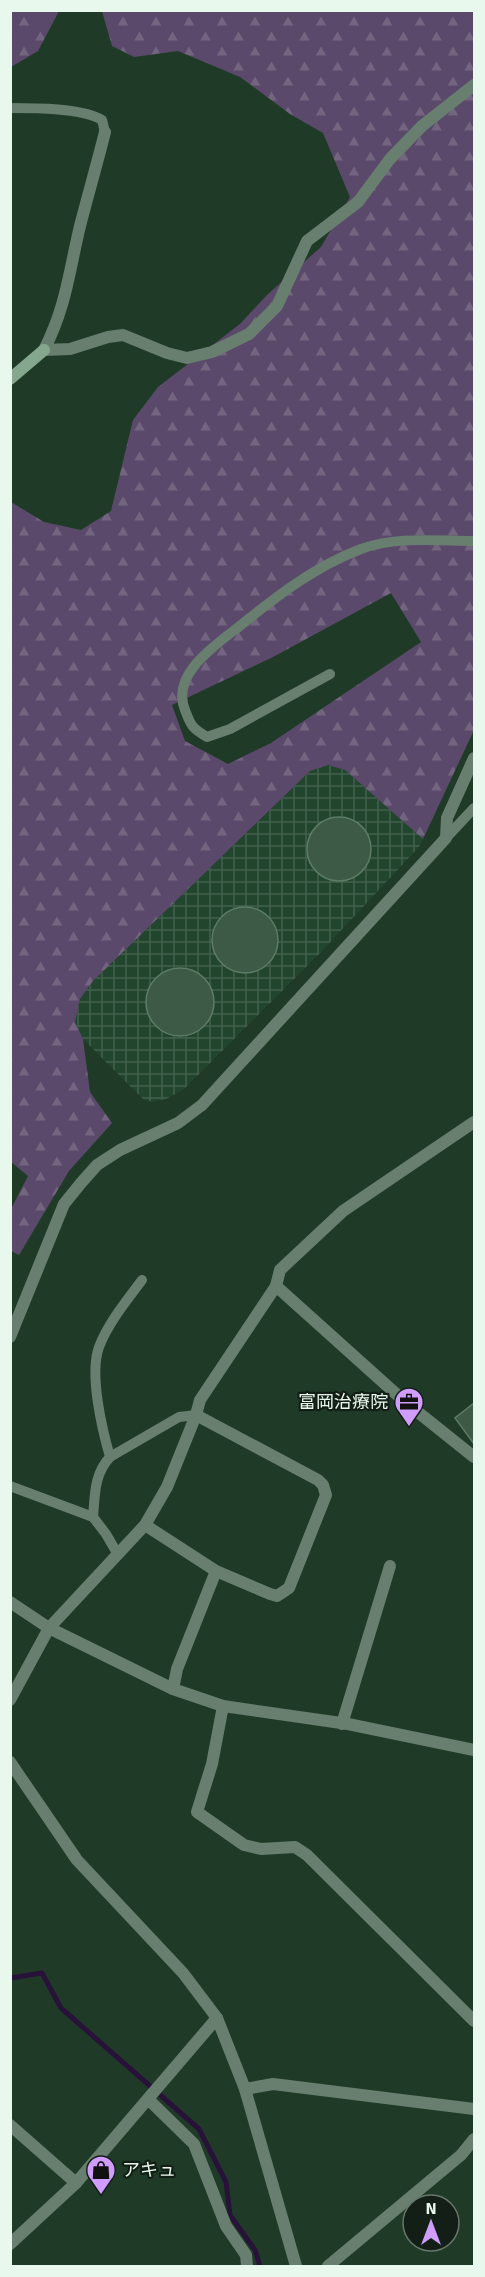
<svg xmlns="http://www.w3.org/2000/svg" width="485" height="2277" font-family="Signika,'Noto Sans JP',sans-serif">
  <defs>
    <pattern id="industrial-grid" width="8" height="8" patternUnits="userSpaceOnUse" patternTransform="scale(1.5)"><rect width="8" height="8" fill="#22452e"/><path d="M0 4h8M4 0v8" fill="none" stroke="#42614c"/></pattern>
    <pattern id="forest-firs" width="22" height="20" patternUnits="userSpaceOnUse" patternTransform="scale(1.5)"><rect width="22" height="20" fill="#5b496b"/><path d="M5 1l3.5 6h-7zM16 11l3.5 6h-7z" fill="#736480"/></pattern>
  </defs>
  <rect width="100%" height="100%" fill="#1f3b28"/>
  <path fill="url(#industrial-grid)" d="M328,765l17,5 78,69 -4,8 -98,105 -138,138 -17,9 -14,3 -9,-3 -60,-60 -8,-17 5,-23 13,-18 217,-210z"/>
  <g fill="url(#forest-firs)" fill-rule="evenodd">
    <path d="M11,10l48,1 -21,40 -27,16z"/>
    <path d="M102,11h372v719l-51,109 -78,-69 -17,-5 -18,6 -217,210 -13,18 -5,23 8,17 7,53 22,31 -43,48 -50,84 -8,-4v-42l17,-33 -18,-15 1,-659 33,20 37,8 30,-19 22,-91 25,-33 82,-63 27,-29 54,-48 29,-50 -27,-64 -33,-19 -50,-37 -62,-26 -44,6 -22,-11zM391,593l30,49 -150,101 -43,21 -43,-23 -13,-36 101,-48z"/>
  </g>
  <g fill="none" stroke-linecap="round" stroke-linejoin="round">
    <path stroke="#28123a" stroke-width="5" d="M10,1978l32,-5 19,35 138,121 27,53 4,33 25,35 5,16"/>
  </g>
  <g fill="#3d5a46" stroke="#5d7b65" stroke-width="1.5">
    <circle cx="339" cy="849" r="32"/>
    <circle cx="245" cy="940" r="33"/>
    <circle cx="180" cy="1002" r="34"/>
    <path d="M474,1403v41l-19,-26z"/>
  </g>
  <g fill="none" stroke-linecap="round" stroke-linejoin="round">
    <g stroke="#687e6e" stroke-width="10">
      <path d="M10,108c24,0 73,0 92,12l3,12"/>
      <path d="M330,674l-100,55 -23,8c-15,-9 -16,-11 -22,-27 -15,-36 32,-66 56,-85 37,-30 75,-59 120,-76 35,-13 76,-8 113,-8"/>
      <path d="M446,838l28,-30"/>
      <path d="M110,1457c-8,-28 -21,-83 -11,-110 9,-24 28,-47 43,-67"/>
      <path d="M10,1486l83,31 13,17 11,19"/>
      <path d="M93,1517c2,-22 1,-43 17,-60l69,-40 17,-2"/>
    </g>
    <g stroke="#687e6e" stroke-width="12">
      <path d="M105,132c-8,32 -17,63 -25,94 -11,46 -14,81 -36,124l26,-1 38,-12 15,-2 44,18 20,5 25,-6 37,-18 28,-28 30,-65 51,-39 32,-43 32,-33 52,-41"/>
      <path d="M276,1286l128,115 70,56"/>
      <path d="M10,1337l54,-133 17,-21 16,-18 23,-15 58,-27 24,-18 244,-267 1,-20 27,-60"/>
      <path d="M145,1525l71,46 54,23 7,2 12,-8 37,-93 -3,-10 -5,-5 -122,-65"/>
      <path d="M10,1602l39,26 124,61 50,17 125,18 126,26"/>
      <path d="M173,1689l4,-20 39,-98"/>
      <path d="M10,1700l39,-72 96,-103 22,-38 29,-72 4,-15 76,-114 4,-16 63,-59 131,-89"/>
      <path d="M223,1706l-11,58 -15,48 47,33 17,4 34,-2 12,8 167,166"/>
      <path d="M342,1724l48,-158"/>
      <path d="M10,1762l67,98 106,113 34,45 28,71 51,177"/>
      <path d="M245,2089l28,-5 201,25"/>
      <path d="M148,2099l46,45 32,82 20,29 1,11"/>
      <path d="M10,2125l66,58"/>
      <path d="M10,2244l66,-61 141,-165"/>
      <path d="M328,2266l133,-111 13,-16"/>
    </g>
    <path stroke="#85a78e" stroke-width="12" d="M10,379l34,-29"/>
  </g>
  <defs>
    <g id="office-pin" transform="scale(1.5)"><path d="M0 17L-7.5 6A9.5 9.5 0 1 1 7.5 6Z" fill="#d09dfe" stroke="#131f16"/><path d="M-6-3h4V-5.5h4V-3h4V5H-6ZM-1-4.5V-3h2v-1.5ZM-6 0V1H6V0Z" fill="#111"/></g>
    <g id="shop-pin" transform="scale(1.5)"><path d="M0 17L-7.5 6A9.5 9.5 0 1 1 7.5 6Z" fill="#d09dfe" stroke="#131f16"/><path d="M-5-2.5h2.3a2.7 3.5 0 0 1 5.4 0H5L5.5 6h-11ZM-1.5-2.5h3a1.5 2.3 0 0 0-3 0Z" fill="#111"/></g>
  </defs>
  <g fill-rule="evenodd">
    <use href="#office-pin" x="409" y="1402"/>
    <use href="#shop-pin" x="101" y="2170"/>
  </g>
  <g text-anchor="middle" stroke-width="4.5" stroke-linejoin="round" paint-order="stroke">
    <g font-size="18" fill="#e8f8ec" stroke="#131f16" text-anchor="end">
      <text x="388" y="1408">富岡治療院</text>
      <text x="122" y="2176" text-anchor="start">アキュ</text>
    </g>
  </g>
  <rect width="485" height="2277" fill="none" stroke="#e8f8ec" stroke-width="24"/>
  <g transform="translate(431 2223)"><circle r="28" fill="#131f16" stroke="#68766c" stroke-width="1.5"/>
  <path d="M0-4.5L10 22L0 15L-10 22Z" fill="#d09dfe"/>
  <text y="-9" font-size="16" font-weight="bold" text-anchor="middle" fill="#e8f8ec">N</text>
  </g>
</svg>
